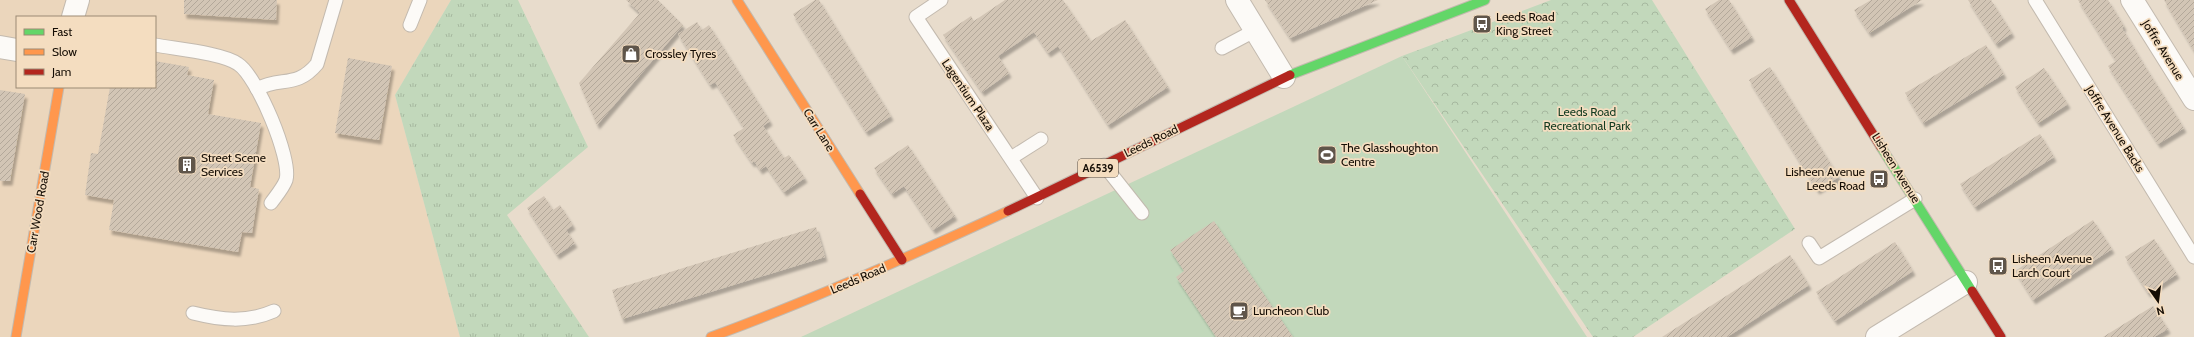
<svg xmlns="http://www.w3.org/2000/svg" width="2194" height="337" font-family="Cabin,sans-serif">
  <defs>
    <pattern id="grass-tufts" width="24" height="20" patternUnits="userSpaceOnUse"><rect width="24" height="20" fill="#c2d8bb"/><path d="M3 7l-1-3M5 7V3M7 7l1-3M15 17l-1-3M17 17v-4M19 17l1-3" fill="none" stroke="#a6b89f"/></pattern>
    <pattern id="park-crowns" width="20" height="18" patternUnits="userSpaceOnUse"><rect width="20" height="18" fill="#c2d8bb"/><path d="M2 6a3 3 0 1 1 6 0M12 15a3 3 0 1 1 6 0" fill="none" stroke="#a6b89f"/></pattern>
    <pattern id="building-hatch" width="6" height="6" patternUnits="userSpaceOnUse"><rect width="6" height="6" fill="#d2c5b5"/><path d="M-1 1l2-2M0 6l6-6M5 7l2-2" fill="none" stroke="#b3a89a"/></pattern>
    <filter id="shadow"><feDropShadow dx="2.5" dy="4.5" stdDeviation="1" flood-color="#0004"/></filter>
  </defs>
  <rect width="100%" height="100%" fill="#e8dccc"/>
  <path fill="#ebd6bc" fill-rule="evenodd" d="M0,0h451l-56,95 65,242h-460zM17,17h138v70h-138z"/>
  <path fill="url(#grass-tufts)" d="M451,0h67l70,147 -81,68 82,122h-129l-65,-242z"/>
  <path fill="url(#park-crowns)" d="M1551,0h101l143,229 -162,108h-40l-191,-281z"/>
  <path fill="#c2d8bb" d="M1402,56l185,281h-786z"/>
  <g fill="url(#building-hatch)" filter="url(#shadow)">
    <path d="M184,0h93l-1,20 -92,-6z"/>
    <path d="M626,0h32l25,25 -86,100 -18,-42 61,-70z"/>
    <path d="M815,0h4l72,116 -25,16 -73,-118z"/>
    <path d="M1005,0h58l28,41 34,-21 43,67 -60,38 -50,-79 -10,7 -14,-21 -36,24 11,17 -27,19 -39,-57 28,-19 3,5z"/>
    <path d="M1265,0h113l-88,38z"/>
    <path d="M1719,0h10l23,37 -21,13 -26,-41z"/>
    <path d="M1871,0h51l-53,33 -15,-23z"/>
    <path d="M1968,0h23l21,33 -16,11z"/>
    <path d="M2078,0h30l16,26 -2,2 21,35 41,65 -26,16 -50,-78 8,-5z"/>
    <path d="M2164,0h30v51l-16,-27z"/>
    <path d="M697,22l5,8 7,-5 61,96 -7,5 21,32 5,-3 16,23 -21,14 -18,-26 -6,4 -6,-9 -2,2 -19,-28 11,-7 -29,-46 -5,3 -32,-51z"/>
    <path d="M1986,45l18,29 -81,49 -18,-30z"/>
    <path d="M348,58l44,8 -13,74 -44,-7z"/>
    <path d="M155,61l34,6 -2,8 27,5 -6,34 53,9 -11,64 9,2 -7,44 -10,-1 -4,20 -129,-22 5,-30 -29,-5 6,-42 7,1 12,-67h45z"/>
    <path d="M1770,67l69,110 -22,13 -68,-110z"/>
    <path d="M2044,68l24,36 -30,19 -23,-36z"/>
    <path d="M0,90l25,4 -15,87h-10z"/>
    <path d="M2040,134l14,23 -79,50 -15,-23z"/>
    <path d="M908,145l47,71 -22,14 -29,-44 -12,8 -18,-26z"/>
    <path d="M544,196l9,14 7,-5 13,20 -7,5 9,13 -18,12 -30,-47z"/>
    <path d="M2093,220l19,29 -79,51 -18,-29z"/>
    <path d="M1214,221l79,116h-77l-40,-60 8,-6 -14,-21z"/>
    <path d="M816,227l9,30 -203,62 -10,-29z"/>
    <path d="M2154,239l23,35 -29,19 -23,-36z"/>
    <path d="M1895,242l18,29 -78,50 -19,-29z"/>
    <path d="M1790,255l19,30 -82,52h-65z"/>
    <path d="M2153,306l15,23 -14,8h-51z"/>
  </g>
  <g fill="none" stroke-linecap="round" stroke-linejoin="round">
    <g stroke="#c3baaf" stroke-width="15">
      <g id="lane">
        <path d="M941,0l-25,17 121,181"/>
        <path d="M2035,0l159,257"/>
        <path d="M410,25l10,-25"/>
        <path d="M155,45c21,4 67,8 83,19 19,12 54,95 48,116 -3,8 -10,16 -15,23"/>
        <path d="M1222,48l34,-18"/>
        <path d="M257,89c24,-13 39,0 60,-25l19,-64"/>
        <path d="M1011,158l30,-19"/>
        <path d="M1104,165l38,48"/>
        <path d="M1809,243l10,15 96,-59"/>
        <path d="M193,313c28,7 54,10 81,-2"/>
      </g>
    </g>
    <g stroke="#c3baaf" stroke-width="24">
      <g id="street">
        <path d="M1237,0l47,77"/>
        <path d="M2132,0l62,99"/>
        <path d="M73,17l5,-17"/>
        <path d="M0,47l17,3"/>
        <path d="M1877,337l89,-55"/>
      </g>
    </g>
    <g stroke="#c3baaf" stroke-width="11">
      <g id="fast">
        <path d="M1290,75l195,-75"/>
        <path d="M1881,147l91,144"/>
      </g>
    </g>
    <g stroke="#c3baaf" stroke-width="11">
      <g id="slow">
        <path d="M737,0l123,194"/>
        <path d="M16,337l43,-250"/>
        <path d="M711,337c101,-37 200,-81 297,-126"/>
      </g>
    </g>
    <g stroke="#c3baaf" stroke-width="11">
      <g id="jam">
        <path d="M1789,0l92,147"/>
        <path d="M860,194l42,66"/>
        <path d="M1008,211l282,-136"/>
        <path d="M1972,291l29,46"/>
      </g>
    </g>
    <use href="#lane" stroke="#fcfaf7" stroke-width="13"/>
    <use href="#street" stroke="#fcfaf7" stroke-width="22"/>
    <use href="#fast" stroke="#63d668" stroke-width="9"/>
    <use href="#slow" stroke="#ff974d" stroke-width="9"/>
    <use href="#jam" stroke="#b3261e" stroke-width="9"/>
  </g>
  <defs>
    <g id="bus-square" transform="scale(1)"><rect x="-9" y="-9" width="18" height="18" rx="4" fill="#5f554a" stroke="#f4ddc0"/><path d="M-5-6H5V4H4V6H2V4H-2V6H-4V4H-5ZM-3.5-4V0h7V-4ZM-3.5 1.2v1.5H-2V1.2ZM2 1.2v1.5H3.5V1.2Z" fill="#fff"/></g>
    <g id="shop-square" transform="scale(1)"><rect x="-9" y="-9" width="18" height="18" rx="4" fill="#5f554a" stroke="#f4ddc0"/><path d="M-5-2.5h2.3a2.7 3.5 0 0 1 5.4 0H5L5.5 6h-11ZM-1.5-2.5h3a1.5 2.3 0 0 0-3 0Z" fill="#fff"/></g>
    <g id="stadium-square" transform="scale(1)"><rect x="-9" y="-9" width="18" height="18" rx="4" fill="#5f554a" stroke="#f4ddc0"/><path d="M0-5a6.5 5 0 1 0 0 10a6.5 5 0 1 0 0-10ZM-3.5-1.8h7v3.6h-7Z" fill="#fff"/></g>
    <g id="building-square" transform="scale(1)"><rect x="-9" y="-9" width="18" height="18" rx="4" fill="#5f554a" stroke="#f4ddc0"/><path d="M-4-6H4V6H1V3H-1V6H-4ZM-2.5-4.3h1.7v1.8h-1.7ZM.8-4.3h1.7v1.8H.8ZM-2.5-1h1.7V.8h-1.7ZM.8-1h1.7V.8H.8Z" fill="#fff"/></g>
    <g id="cafe-square" transform="scale(1)"><rect x="-9" y="-9" width="18" height="18" rx="4" fill="#5f554a" stroke="#f4ddc0"/><path d="M-5.5-4.5H6V0H3Q3 3.5 0 3.5H-2.5Q-5.5 3.5-5.5 0ZM3-3.2v2h1.7v-2ZM-6 4.5H4V6H-6Z" fill="#fff"/></g>
  </defs>
  <g fill-rule="evenodd">
    <use href="#bus-square" x="1482" y="24"/>
    <use href="#shop-square" x="631" y="54"/>
    <use href="#stadium-square" x="1327" y="155"/>
    <use href="#building-square" x="187" y="165"/>
    <use href="#bus-square" x="1879" y="179"/>
    <use href="#bus-square" x="1998" y="266"/>
    <use href="#cafe-square" x="1239" y="311"/>
  </g>
  <g text-anchor="middle" stroke-width="3.5" stroke-linejoin="round" paint-order="stroke">
    <rect fill="#f4ddc0" stroke="#584b3c" stroke-width="1" x="1078" y="159" width="40" height="18" rx="3"/>
    <g font-size="11" font-weight="bold" fill="#150d04">
      <text x="1098" y="172">A6539</text>
    </g>
    <g font-size="12" fill="#150d04" stroke="#f4ddc0" text-anchor="start">
      <text x="1496" y="21">Leeds Road<tspan x="1496" dy="14">King Street</tspan></text>
      <text x="645" y="58">Crossley Tyres</text>
      <text x="1341" y="152">The Glasshoughton<tspan x="1341" dy="14">Centre</tspan></text>
      <text x="201" y="162">Street Scene<tspan x="201" dy="14">Services</tspan></text>
      <text x="1865" y="176" text-anchor="end">Lisheen Avenue<tspan x="1865" dy="14">Leeds Road</tspan></text>
      <text x="2012" y="263">Lisheen Avenue<tspan x="2012" dy="14">Larch Court</tspan></text>
      <text x="1253" y="315">Luncheon Club</text>
    </g>
    <g font-size="12" fill="#150d04" stroke="#f4ddc0">
      <text transform="translate(2163 50) rotate(58)" y="4">Joffre Avenue</text>
      <text transform="translate(968 95) rotate(56)" y="4">Lagentium Plaza</text>
      <text transform="translate(2115 129) rotate(58)" y="4">Joffre Avenue Backs</text>
      <text transform="translate(819 130) rotate(58)" y="4">Carr Lane</text>
      <text transform="translate(1151 141) rotate(-26)" y="4">Leeds Road</text>
      <text transform="translate(1896 168) rotate(58)" y="4">Lisheen Avenue</text>
      <text transform="translate(38 212) rotate(-80)" y="4">Carr Wood Road</text>
      <text transform="translate(858 279) rotate(-23)" y="4">Leeds Road</text>
    </g>
    <g font-size="12" fill="#133b20" stroke="#f4ddc0">
      <text x="1587" y="116">Leeds Road<tspan x="1587" dy="14">Recreational Park</tspan></text>
    </g>
  </g>
  <rect x="16" y="16" width="140" height="72" fill="#f4ddc0" stroke="#9b8a75"/>
  <rect x="24" y="29" width="20" height="6" fill="#63d668" stroke="#9b8a75"/>
  <text x="52" y="36" font-size="12" fill="#150d04">Fast</text>
  <rect x="24" y="49" width="20" height="6" fill="#ff974d" stroke="#9b8a75"/>
  <text x="52" y="56" font-size="12" fill="#150d04">Slow</text>
  <rect x="24" y="69" width="20" height="6" fill="#b3261e" stroke="#9b8a75"/>
  <text x="52" y="76" font-size="12" fill="#150d04">Jam</text>
  <g transform="translate(2158 301) rotate(166)" stroke="#f4ddc0" stroke-width="3" paint-order="stroke">
  <path d="M0-3L7 15L0 10L-7 15Z" fill="#150d04"/>
  <text y="-6" font-size="11" font-weight="bold" text-anchor="middle" fill="#150d04">N</text>
  </g>
</svg>
